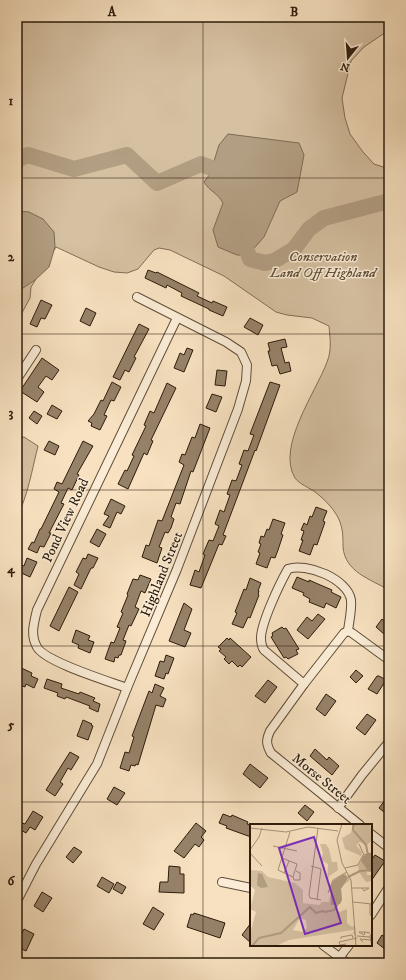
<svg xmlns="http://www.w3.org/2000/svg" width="406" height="980" font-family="'IM FELL DW Pica',serif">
  <rect width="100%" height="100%" fill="#f7e1c0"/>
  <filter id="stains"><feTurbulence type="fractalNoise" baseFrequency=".005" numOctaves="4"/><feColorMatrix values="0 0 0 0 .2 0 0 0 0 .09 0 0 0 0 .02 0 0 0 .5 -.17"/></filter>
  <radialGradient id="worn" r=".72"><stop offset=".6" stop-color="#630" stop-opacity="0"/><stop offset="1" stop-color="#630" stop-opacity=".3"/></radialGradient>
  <g fill="#d5c0a1" stroke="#816e56">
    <path d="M17,17h372v15l-6,2 -19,13 -13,14 -9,37 3,20 5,16 13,18 11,12 15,5v421c-19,-11 -44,-18 -46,-43 0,-12 0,-22 -7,-33 -5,-8 -13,-16 -21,-22 -5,-4 -16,-8 -20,-14 -19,-31 21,-86 32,-116 5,-12 3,-24 2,-36l-17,-8 -25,-3 -11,-3 -52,-36 -54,-26 -11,-2 -5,2 -16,19 -11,4 -13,-1 -15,-5 -43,-20 -25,40 -1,11 -13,24z"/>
    <path d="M24,437l14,9c-6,24 -10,49 -21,71v-78z"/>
  </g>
  <g fill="#b29e82" stroke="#7d6a52">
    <path d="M228,134l71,9 5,12 -7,37 -17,9 -16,36 -16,18h-11l-19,-8 -5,-17 10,-27c-6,-11 -13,-11 -19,-21l6,-8 9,-29z"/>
    <path d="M17,211l12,1 14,7 11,13 1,15 -6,20 -14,13 -18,12z"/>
  </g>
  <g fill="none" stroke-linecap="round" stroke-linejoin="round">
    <g stroke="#b29e82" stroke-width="16">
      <path d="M17,160l11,-5 46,14 53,-14 30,28 44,-19 21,8 3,10"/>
      <path d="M241,235l9,24 15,4 9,-2 20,-12 15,-20 15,-11 65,-17"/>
    </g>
  </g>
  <g fill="#968269" stroke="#2d1c0b">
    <path d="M148,270l8,3 1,-1 42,21 -2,3 15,7 1,-2 14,6 -4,9 -14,-6v-1l-28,-13 1,-3 -15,-8 -1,3 -21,-10z"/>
    <path d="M41,300l11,5 -7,14 -4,-1 -4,9 -7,-3z"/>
    <path d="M86,308l10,5 -6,13 -10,-5z"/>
    <path d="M250,318l13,7 -5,10 -14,-8z"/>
    <path d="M139,324l10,5 -15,28 2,1 -7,14 -4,-2 -5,10 -7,-3z"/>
    <path d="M285,339l2,8 -6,1 4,15 4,-1 2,9 -11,3 -3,-9 -5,1 -4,-15h2l-2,-8z"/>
    <path d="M187,348l6,2 -9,22 -10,-4 6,-15 4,2z"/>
    <path d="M42,358l17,12 -7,10 -6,-4 -8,11 6,5 -7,10 -17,-11z"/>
    <path d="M217,370l10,1 -2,15 -10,-1z"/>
    <path d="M112,382l9,5 -7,14 -3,-1 -7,15 3,1 -7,14 -9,-4 1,-3 -4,-2 6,-7 7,-14 2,1z"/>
    <path d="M270,382l10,3 -24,66 -1,-1 -32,85 3,1 -4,9 -3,-1 -18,44 -11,-3 5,-15 4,2 6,-17 -2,-1 6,-14 4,1 6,-15 -4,-2 5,-14 4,2 6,-17 -3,-1 5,-14 4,1 6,-16 -3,-1 5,-14 4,1 6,-16 -4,-1z"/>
    <path d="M167,383l9,5 -25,52 2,1 -6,14 -3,-2 -16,36 -10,-5 7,-14 2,1 7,-15 -2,-1 14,-29 -2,-1 6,-14 4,2z"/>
    <path d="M212,394l10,3 -6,15 -10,-4z"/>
    <path d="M52,405l10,6 -5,8 -10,-5z"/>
    <path d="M34,411l8,5 -5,8 -8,-6z"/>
    <path d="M200,424l10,4 -17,44 -2,-1 -11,33 -4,-1 -5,14 3,2 -3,9 -3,5 -3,-1 -6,15 3,1 -5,15 -15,-6 4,-12 3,1 9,-26 4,1 22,-56 -5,-3 3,-8 3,1 7,-18 3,1z"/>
    <path d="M49,441l10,5 -4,9 -11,-5z"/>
    <path d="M83,441l10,5 -16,28 2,1 -7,15 -4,-2 -7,15 3,1 -15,29h2l-7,14 -4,-1 -3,7 -9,-4 4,-7 2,1 6,-14h1l18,-37 -5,-3 3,-7 5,2z"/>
    <path d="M111,499l14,7 -4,8 -4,-2 -7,16 -7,-3 6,-9 -5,-2z"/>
    <path d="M316,507l11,4 -4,10 2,1 -8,23 -3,-1 -4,11 -11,-4 4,-11h-2l3,-9 -3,-1 3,-7 3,2 3,-9 2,1z"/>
    <path d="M273,519l12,4 -4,11 2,1 -5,15 -3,8 -4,-1 -4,11 -11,-4 4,-11 -2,-1 3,-8 -2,-1 2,-7 3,1 3,-8 2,1z"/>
    <path d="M97,529l9,5 -7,13 -9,-5z"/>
    <path d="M88,554l10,4 -5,10h-2l-10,21 -7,-4 5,-11 -3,-2 7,-14 3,1z"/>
    <path d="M27,558l10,4 -7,15 -13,-6v-8l7,3z"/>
    <path d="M140,575l11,4 -6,14 -4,-2 -6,16 4,2 -8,17 -2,-1 -6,15 3,1 -5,14h-2l-1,3 -3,-1 -1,5 -9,-3 6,-17 3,1 6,-15 -3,-1 6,-14 -2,-1 7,-17 -1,-1 6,-15 5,1z"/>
    <path d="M297,577l12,5v-2l9,4 14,6 -1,2 10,5 -5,11 -10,-5 -2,5 -15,-6 1,-3 -7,-4 1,-2 -12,-5z"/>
    <path d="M250,578l11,5 -3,8h1l-1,3 1,1 -9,23 -2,-1 -5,11 -11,-4 5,-11 -2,-1 9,-23 2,1z"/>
    <path d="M69,587l9,5 -19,39 -9,-5z"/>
    <path d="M184,603l8,6 -8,21 7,3 -6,14 -16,-6z"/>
    <path d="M318,614l7,5 -17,20 -11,-9 10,-13 5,4z"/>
    <path d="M382,619l7,6v5l-4,5 -9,-8z"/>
    <path d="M282,627l2,2 2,-1 13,21 -3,1 2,4 -10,5 -2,-2 -2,1 -13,-21 2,-1 -1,-3z"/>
    <path d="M76,630l14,6 -2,4 6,2 -4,11 -12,-5 1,-3 -7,-3z"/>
    <path d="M227,638l2,2 1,-2 21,19 -9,10 -2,-2 -2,2 -6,-6 -3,3 -5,-5 2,-2 -7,-6 2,-2 -3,-2z"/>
    <path d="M166,655l8,3 -6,16 -2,-1 -2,6 -9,-3 5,-15 4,1z"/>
    <path d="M17,666l15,7 -1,3 7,3 -4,9 -8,-4 -1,3 -8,-3z"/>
    <path d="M356,670l7,6 -7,7 -6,-6z"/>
    <path d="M377,676h2l7,4 -9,14 -9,-5z"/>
    <path d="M47,679l15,5 -1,4 18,6 1,-2 15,6 -2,3 7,3 -2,8 -9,-4 1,-2 -24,-9 -1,2 -8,-3 1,-3 -14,-5z"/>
    <path d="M268,680l9,7 -12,16 -10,-7z"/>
    <path d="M155,684l9,4 -4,8 6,3 -3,8 -7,-2 -18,60 -2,-1 -1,2 -4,-1 -2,6 -9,-3 5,-16 4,1 5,-16 -2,-1 17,-45 3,2z"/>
    <path d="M326,694l10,7 -11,15 -9,-7z"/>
    <path d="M367,714l9,6 -11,15 -9,-7z"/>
    <path d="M83,720l9,4 -1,1 2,1 -5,14 -11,-4z"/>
    <path d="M315,749l12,11 2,-3 10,9 -7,9 -22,-19z"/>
    <path d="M70,752l9,5 -8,13 -3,-2 -8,14 3,2 -8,12 -9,-6z"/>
    <path d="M250,764l18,14 -8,10 -17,-14z"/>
    <path d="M114,787l11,6 -8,12 -10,-6z"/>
    <path d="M385,800l4,3v13l-10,-8z"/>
    <path d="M305,805l9,7 -7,9 -9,-8z"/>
    <path d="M33,811l10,6 -8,13 -5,-3 -4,6 -7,-4 3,-6 3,1z"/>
    <path d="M223,814l8,3 1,-2 16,7 -1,2 4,1v12l-25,-9 1,-2 -8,-3z"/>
    <path d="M196,823l10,8 -5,6 3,3 -5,7 -4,-3 -11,14 -10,-7z"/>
    <path d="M74,847l8,5 -9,11 -7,-6z"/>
    <path d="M375,855l10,6 -14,20v-20z"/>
    <path d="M169,866l11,1v7h4v19l-25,-1 1,-10h8z"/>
    <path d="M102,877l12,7 -5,9 -12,-7z"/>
    <path d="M117,882l9,5 -4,7 -9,-5z"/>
    <path d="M42,892l10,6 -9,14 -9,-6z"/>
    <path d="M153,907l11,7 -10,16 -11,-6z"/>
    <path d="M194,913l31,10 -5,15 -33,-11 4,-13 2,1z"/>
    <path d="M251,923v20l-9,-8z"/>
    <path d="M24,929l10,5 -8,17 -9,-4v-3z"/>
    <path d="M382,935l7,5v12l-12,-9z"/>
  </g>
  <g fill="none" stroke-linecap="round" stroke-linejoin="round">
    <g stroke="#604d38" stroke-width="10">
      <g id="street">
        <path d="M17,379l19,-29"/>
        <path d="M348,631l-4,2 -40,51 -34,47c-4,9 -4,13 1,22l89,72"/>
        <path d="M348,631l4,2 37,27"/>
        <path d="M304,684l-40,-34c-2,-3 -3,-7 -3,-12 0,-15 19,-55 27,-69 18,-7 60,10 63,31 1,10 -2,22 -3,31"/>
        <path d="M127,688c-19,-7 -82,-26 -90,-41 -7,-12 -3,-24 0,-37l140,-292"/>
        <path d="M338,808l24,-33 27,-33"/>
        <path d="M371,834l18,14"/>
        <path d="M222,882l29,6"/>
        <path d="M17,901l19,-37 61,-100 30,-76 50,-119 61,-160 8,-28 1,-16 -6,-13 -15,-10 -89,-45"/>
        <path d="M371,915l18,-28"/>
        <path d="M323,945l24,18"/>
        <path d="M335,963l14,-18"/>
      </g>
    </g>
    <use href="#street" stroke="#faecd6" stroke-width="8"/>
  </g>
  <path fill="none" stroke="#2d1c0b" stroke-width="1" stroke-opacity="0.55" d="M203,17v946M17,178h372M17,334h372M17,490h372M17,646h372M17,802h372"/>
  <g text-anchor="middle" stroke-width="3" stroke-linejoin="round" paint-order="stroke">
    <g font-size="14" font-style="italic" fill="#5f4d38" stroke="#faecd6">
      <text x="323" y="261">Conservation<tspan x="323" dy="16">Land Off Highland</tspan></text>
    </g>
    <g font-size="14" fill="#2d1c0b" stroke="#faecd6">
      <text transform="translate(65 520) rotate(-65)" y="5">Pond View Road</text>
      <text transform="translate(161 574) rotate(-68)" y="5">Highland Street</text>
      <text transform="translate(322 778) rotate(39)" y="5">Morse Street</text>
    </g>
  </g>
  <g transform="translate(250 824)">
    <rect width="122" height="122" fill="#f7e1c0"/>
    <path d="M103,0h17l2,16 -5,5 -7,-3 -4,3 6,7 -1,4 -16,-7 -3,-11 9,-5zM70,20h6l3,5 3,13h5l1,8 -9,6 -2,9 1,-21 -7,-4 2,-7zM114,32l8,15h-5v4h4l1,6 -6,1 -7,-10 -1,-6zM1,46l11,1 6,6 27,6 8,7v13l16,2 3,-3h7l3,-19 14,-9 4,6 -9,7 1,12 -6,11 4,2 7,-3v14l5,4 3,-2 1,12 -3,-4 2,-3h-3l-63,10 -13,6h-26v-12l6,-22 -6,-3 5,-19 -5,-5zM50,94l6,2 1,8 -4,4 -10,-2z" fill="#d5c0a1" fill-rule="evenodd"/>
    <path d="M122,29v18l-3,1 -8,-11 2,-5zM8,49l4,1 6,13 -7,1 -4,-3zM94,50l4,4 -7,11 1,11 -2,4 -9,1v-19l2,-5z" fill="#b29e82"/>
    <path fill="none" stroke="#b29e82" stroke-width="2" d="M106,0l-3,2v4l13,15 2,10M98,53l12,-6 12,-1M2,122l7,-8 22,-5 29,-26 6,6 6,-2 3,1 9,-2 5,-9"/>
    <path fill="none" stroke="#a69278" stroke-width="1" d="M92,0l-5,16 5,23 9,17 5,66M0,4l36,4 22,-5 30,4M68,4l-9,67 1,3 11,2M40,8l-12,38 15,7M109,20l5,11M23,22l24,5M0,26l9,-13 3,-9M0,29l12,13M32,34l15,6 -4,13M61,42l10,3 -4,31M95,44l13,-3 5,-10 9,-2M34,49l5,-12M43,53l1,3h6v-7l-4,-2M102,64h17l-5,3 -2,-3M78,69l5,-13 14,-8M103,78l19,2M120,80v10l2,3M115,108h-6l5,3 1,-3 5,1M107,112l13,1M91,115v-2l11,-2 1,3M113,118l-3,-3 11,1M96,120l-6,1 -1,-3 18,-4M122,122l-2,-10 2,-3"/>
    <path fill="#7b2cbf" fill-opacity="0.15" stroke="#7b2cbf" stroke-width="2" d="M64,13l27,86 -36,11 -26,-86z"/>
    <rect width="122" height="122" fill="none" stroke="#2d1c0b" stroke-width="2"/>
  </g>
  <rect width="406" height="980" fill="none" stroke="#f7e1c0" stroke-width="44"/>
  <g transform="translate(348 58) rotate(197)" stroke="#faecd6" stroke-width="3" paint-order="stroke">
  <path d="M0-3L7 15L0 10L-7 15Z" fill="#2d1c0b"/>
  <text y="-6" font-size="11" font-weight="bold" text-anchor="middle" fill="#2d1c0b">N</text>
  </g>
  <rect x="22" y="22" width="362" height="936" fill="none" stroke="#2d1c0b" stroke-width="1.5"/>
  <g font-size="13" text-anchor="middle" font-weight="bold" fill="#2d1c0b">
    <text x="112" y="16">A</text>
    <text x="294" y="16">B</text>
    <text x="11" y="105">1</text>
    <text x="11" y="261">2</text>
    <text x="11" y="417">3</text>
    <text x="11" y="573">4</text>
    <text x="11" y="729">5</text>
    <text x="11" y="885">6</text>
  </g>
  <rect width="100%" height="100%" filter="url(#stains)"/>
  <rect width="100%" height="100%" fill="url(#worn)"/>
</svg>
